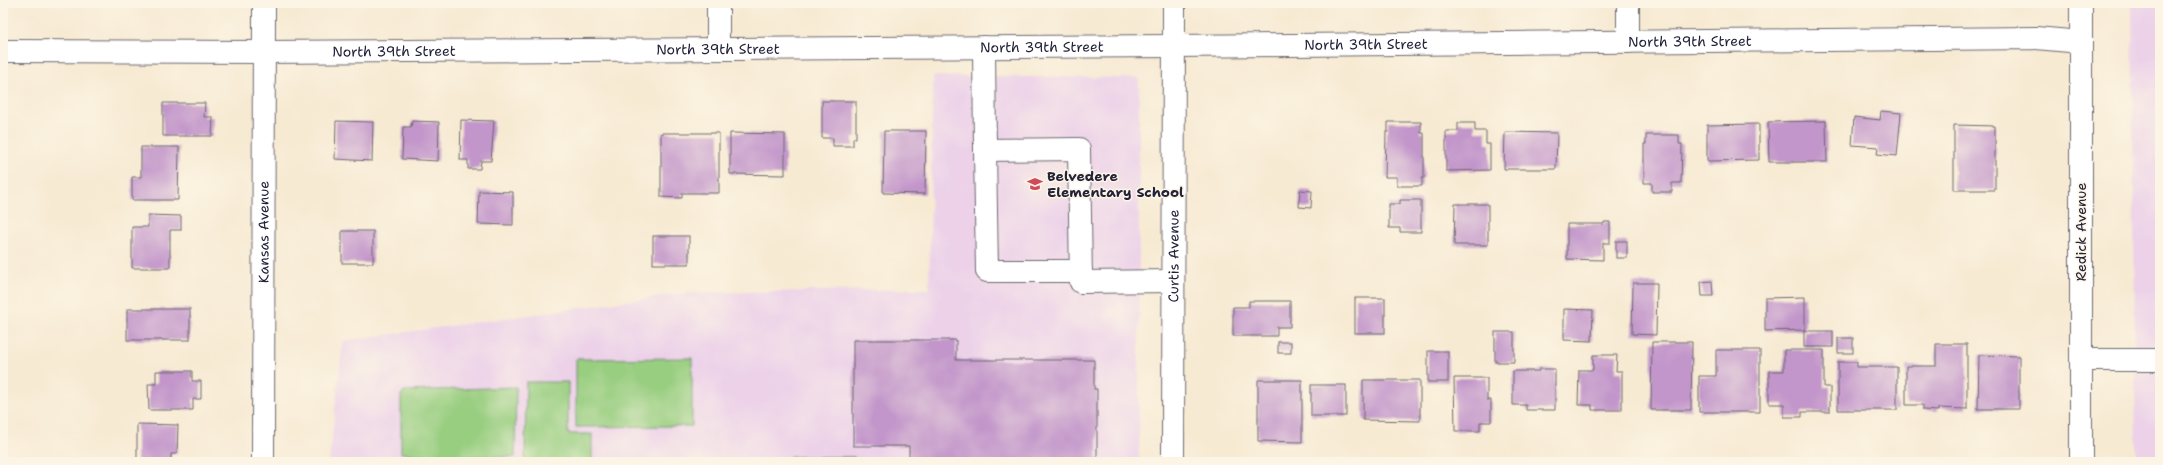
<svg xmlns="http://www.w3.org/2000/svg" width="2163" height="465" font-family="'Shantell Sans',sans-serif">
  <rect width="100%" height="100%" fill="#fcf5e5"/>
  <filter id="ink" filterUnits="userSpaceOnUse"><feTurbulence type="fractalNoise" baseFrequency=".025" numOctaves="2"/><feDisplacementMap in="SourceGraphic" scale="8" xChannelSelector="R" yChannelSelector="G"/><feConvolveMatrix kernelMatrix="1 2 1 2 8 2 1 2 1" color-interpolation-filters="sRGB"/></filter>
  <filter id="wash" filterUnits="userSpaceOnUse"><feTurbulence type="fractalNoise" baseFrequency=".012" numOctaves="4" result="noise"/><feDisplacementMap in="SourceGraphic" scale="16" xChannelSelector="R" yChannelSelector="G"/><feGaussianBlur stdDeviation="0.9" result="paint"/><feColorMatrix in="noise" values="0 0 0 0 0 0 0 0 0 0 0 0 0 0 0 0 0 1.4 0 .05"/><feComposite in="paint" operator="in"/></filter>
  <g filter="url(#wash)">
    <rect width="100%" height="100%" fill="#f7ead3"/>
    <g fill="#ecd1e9">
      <path d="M2132,3h28v459h-24z"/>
      <path d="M933,76l206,2v384h-810l14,-121 342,-48 244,-4z"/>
    </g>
    <g fill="#98ce80" stroke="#5d785e">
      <path d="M692,358v68l-116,1v-68z"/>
      <path d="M526,382h42v52h24v28h-67z"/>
      <path d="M516,387l-1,70 -86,-1 -28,-3v-58l5,-4z"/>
      <rect x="789" y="457" width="65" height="5"/>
    </g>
    <g id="blocks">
      <g fill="#c296ca">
        <path d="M822,101h34v37h-3v8h-20v-8h-11z"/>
        <path d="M163,103h42l-1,14h9l-1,19h-49z"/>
        <path d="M1881,111l20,2 -4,43 -20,-2 1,-7 -26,-2 2,-28 26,3z"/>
        <path d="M461,120l33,1 -3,40h-10l-1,8h-12v-9h-8z"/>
        <path d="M336,121l37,1 -1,39 -37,-2z"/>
        <path d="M412,121l27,1 -1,39 -36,-2 1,-32h8z"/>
        <path d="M1826,121l1,41h-58l-1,-40z"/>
        <path d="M1388,122h33v11h3v45h-2v8h-25v-9h-12l1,-45h2z"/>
        <path d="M1458,123h17v8h11v13h4v26l-44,1v-40h12z"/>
        <path d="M1759,124v36l-52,1v-36z"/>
        <path d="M1954,125l41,1v64h-41z"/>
        <path d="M884,131h42l-1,63 -42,-1z"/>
        <path d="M1505,132l52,1 -1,36h-52z"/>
        <path d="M661,133h58v60h-37v5l-21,-1z"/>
        <path d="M730,133l55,1v41l-55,-1z"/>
        <path d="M1646,135h33v9h3l-1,39h-9v9h-20v-9h-8v-39h2z"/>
        <path d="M141,147h38l-1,53h-46v-23h9z"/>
        <path d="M1300,190l12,1 -1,17 -12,-1z"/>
        <path d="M479,191l34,1v33l-35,-1z"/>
        <path d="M1400,200h21v32h-21v-4h-11v-24h11z"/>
        <path d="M1455,204h33v41h-34z"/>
        <path d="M148,215l33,1v14h-11v38h-38v-41h16z"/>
        <path d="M1604,222h6v21h-7v17l-36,-1v-35h37z"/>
        <rect x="342" y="231" width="31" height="32"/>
        <rect x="653" y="236" width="36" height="28"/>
        <rect x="1616" y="241" width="11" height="17"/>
        <path d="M1712,281l1,15h-11l-1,-14z"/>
        <path d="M1633,283h24l-1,52 -24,-1z"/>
        <path d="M1805,297v33l-40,1v-33z"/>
        <rect x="1355" y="298" width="30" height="35"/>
        <path d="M1249,301h41v26h-13v9h-44v-29h16z"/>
        <rect x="127" y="309" width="63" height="31"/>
        <path d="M1564,309l29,1 -1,31 -28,-1z"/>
        <rect x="1804" y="331" width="29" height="16"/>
        <rect x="1495" y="332" width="19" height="30"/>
        <rect x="1838" y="338" width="15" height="15"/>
        <path d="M853,340h103v20h138v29h3v73h-188v-16h-56z"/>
        <rect x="1278" y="342" width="13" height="11"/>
        <path d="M1652,342h40l-1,68h-40z"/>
        <path d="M1936,344h31v65l-29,-1v3l-15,-1v-5h-17v-39h30z"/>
        <path d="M1716,350h44v62h-61v-36h17z"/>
        <path d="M1784,350h40v37h6v25h-28v5h-18v-13h-15v-33h15z"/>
        <rect x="1428" y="351" width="20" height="31"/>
        <path d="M1593,355h24l-1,16h6v39h-30v-5h-14l1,-35h14z"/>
        <path d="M1979,355l40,1v53h-41z"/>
        <path d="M1838,362h19v5h40v43h-59z"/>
        <path d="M1539,369h16v41h-29v-5h-13v-34h26z"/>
        <path d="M156,371h36v10h9v18h-8v11h-44l-1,-26h8z"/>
        <path d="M1454,378h33v22h4v22h-11v9h-25z"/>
        <path d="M1258,380h44v62l-44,-1z"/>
        <path d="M1363,380h57v41l-57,-1z"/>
        <rect x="1311" y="385" width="35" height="31"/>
        <path d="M137,424l41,1 -1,29h-6v8h-34z"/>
      </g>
    </g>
  </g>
  <g filter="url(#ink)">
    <use href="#blocks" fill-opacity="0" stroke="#6d6870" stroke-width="1"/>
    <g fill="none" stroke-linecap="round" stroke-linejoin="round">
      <g stroke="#6d6870" stroke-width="24">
        <g id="minor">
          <path d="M1628,3v39"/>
          <path d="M2081,3v459"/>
          <path d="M984,47l1,103 94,-1 2,133 92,-1"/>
          <path d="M718,48v-45"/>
          <path id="s1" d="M3,51l261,1 910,-6 862,-8 45,4"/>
          <path d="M985,150l2,121h94"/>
          <path d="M2081,360h79"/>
          <path id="s2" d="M263,462l1,-459"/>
          <path id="s3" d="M1173,462l1,-459"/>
        </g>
      </g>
      <use href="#minor" stroke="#fff" stroke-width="22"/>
    </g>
  </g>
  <defs>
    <g id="school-bare" transform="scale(1.2)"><path d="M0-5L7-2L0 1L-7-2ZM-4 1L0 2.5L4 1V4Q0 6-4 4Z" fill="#d1495b" stroke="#fcf5e5" stroke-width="2.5" paint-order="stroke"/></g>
  </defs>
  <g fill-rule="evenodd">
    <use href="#school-bare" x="1035" y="184"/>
  </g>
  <g text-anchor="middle" stroke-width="3" stroke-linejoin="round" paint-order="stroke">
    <g font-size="14" fill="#22223b" stroke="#fcf5e5">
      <text dy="5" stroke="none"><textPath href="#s1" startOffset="1687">North 39th Street</textPath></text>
      <text dy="5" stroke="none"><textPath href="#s1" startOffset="1363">North 39th Street</textPath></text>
      <text dy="5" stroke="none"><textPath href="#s1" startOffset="1039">North 39th Street</textPath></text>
      <text dy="5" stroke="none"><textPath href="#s1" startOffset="715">North 39th Street</textPath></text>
      <text dy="5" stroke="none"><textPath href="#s1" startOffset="391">North 39th Street</textPath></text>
      <text transform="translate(2081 232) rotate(-90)" y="5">Redick Avenue</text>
      <text dy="5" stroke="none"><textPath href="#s2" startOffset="230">Kansas Avenue</textPath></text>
      <text dy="5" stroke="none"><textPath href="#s3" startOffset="206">Curtis Avenue</textPath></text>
    </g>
    <g font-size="14" font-weight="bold" fill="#22223b" stroke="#fcf5e5" text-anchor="start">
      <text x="1047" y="181">Belvedere<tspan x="1047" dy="16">Elementary School</tspan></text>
    </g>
  </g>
  <rect width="2163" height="465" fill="none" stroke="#fcf5e5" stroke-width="16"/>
</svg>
